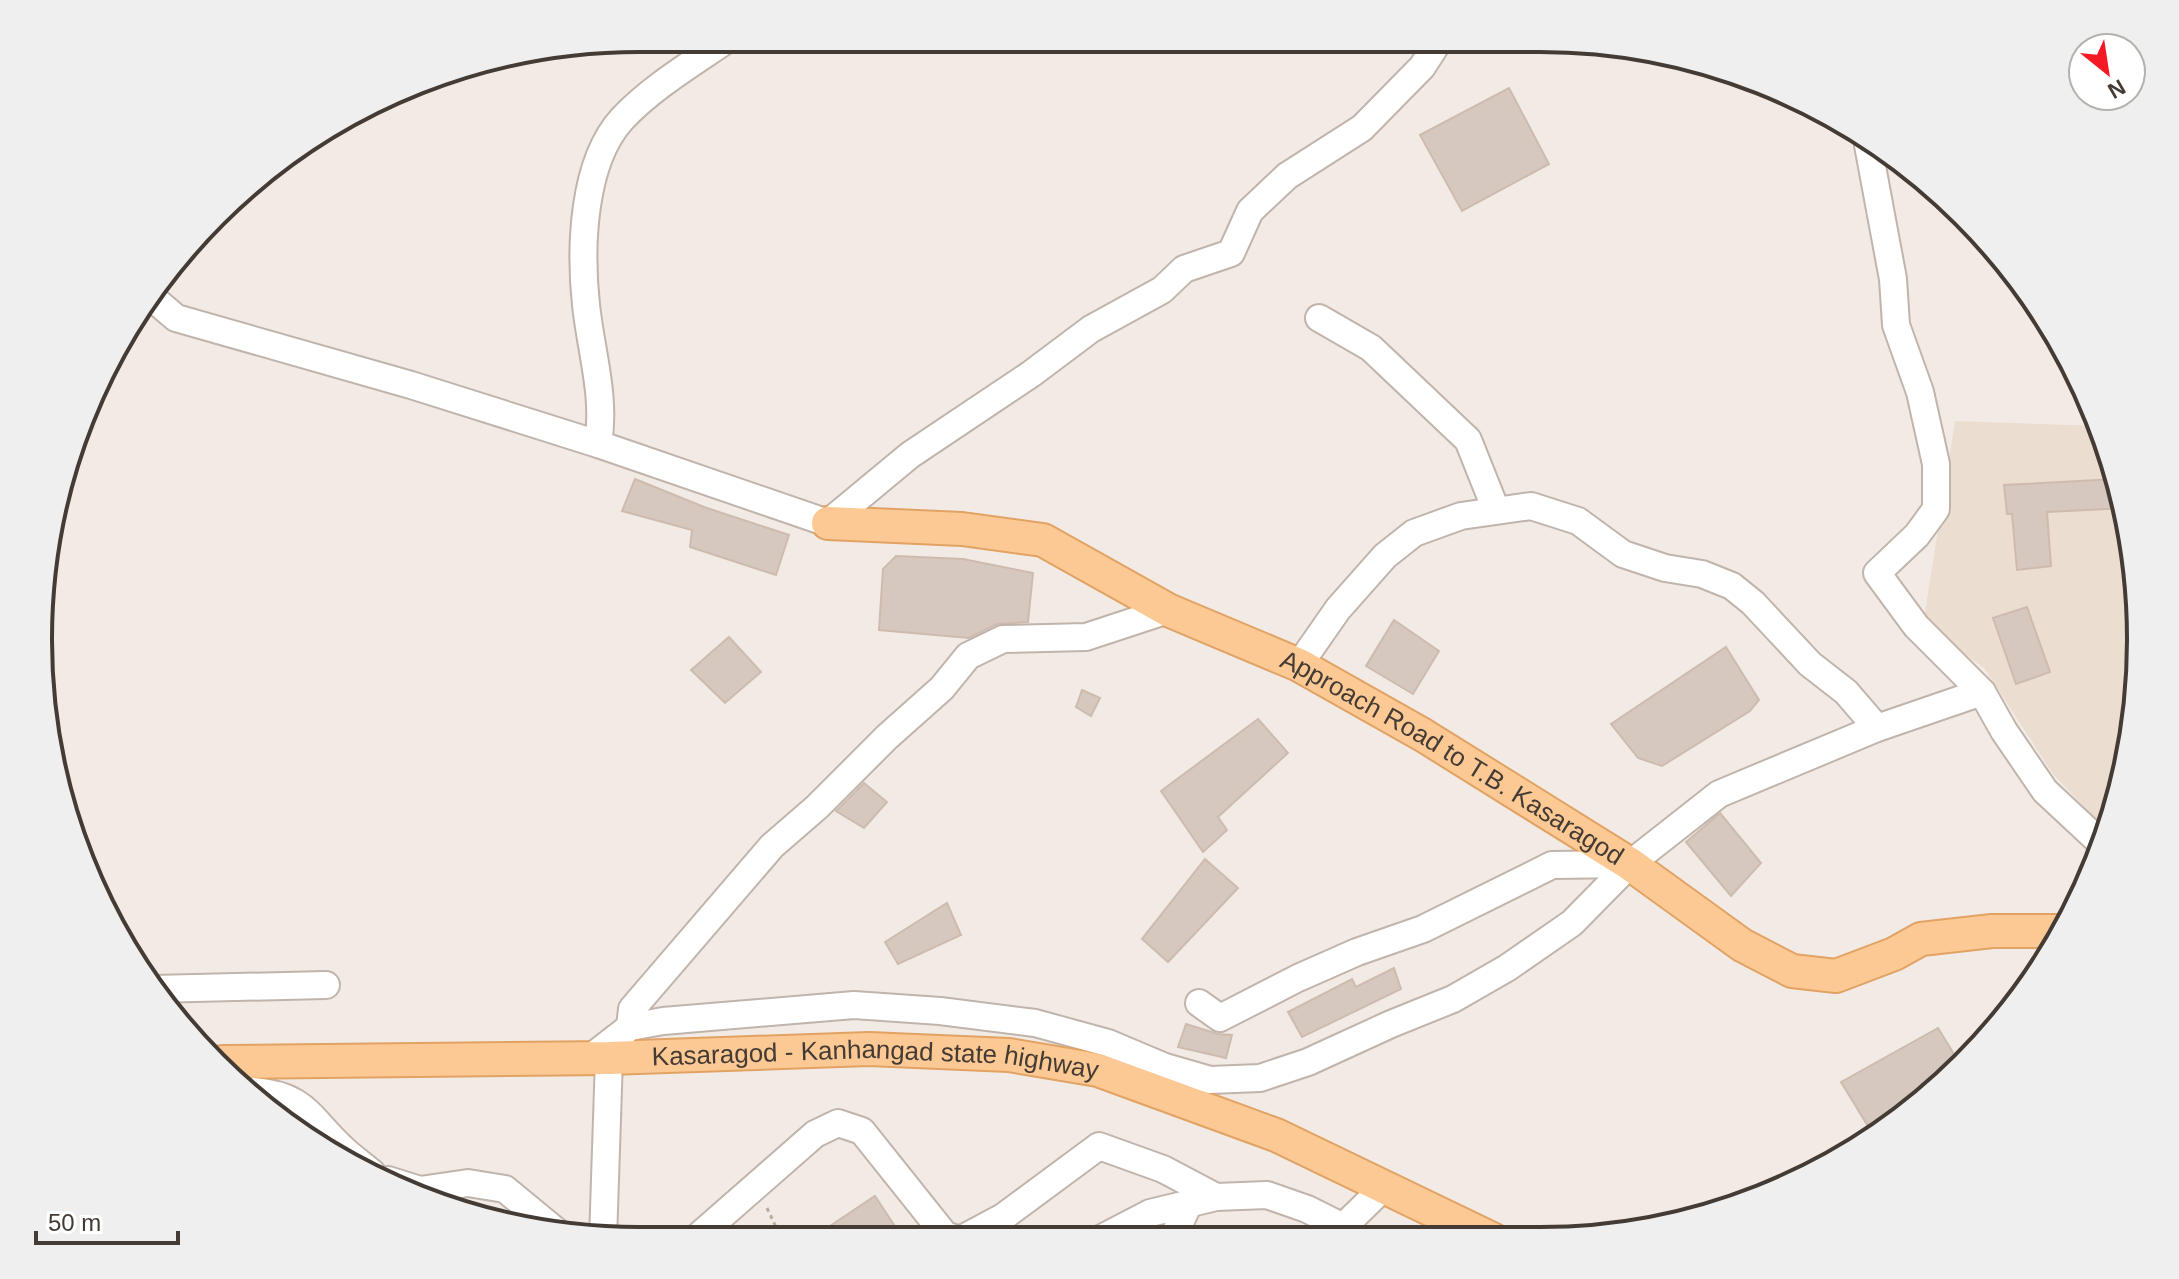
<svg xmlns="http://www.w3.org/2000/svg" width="2179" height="1279" font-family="Helvetica,sans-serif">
  <rect width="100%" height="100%" fill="#f2ebe5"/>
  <path fill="#ebddcf" d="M1955,421l145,5 30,97 11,117 -12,117 -22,74 -54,-57 -69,-106 -61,-43z"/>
  <g fill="#d6c8be" stroke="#cebbae" stroke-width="2">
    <path d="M1509,88l40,76 -87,47 -42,-76z"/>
    <path d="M635,479l69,28 85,28 -13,40 -86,-28 2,-17 -70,-19z"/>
    <path d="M2116,479l9,29 -78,4 4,54 -34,4 -5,-56h-5l-3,-29z"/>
    <path d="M896,556l67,3 70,14 -5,49 -31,2 -28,14 -90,-8 4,-61z"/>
    <path d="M2027,607l23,65 -34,12 -23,-66z"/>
    <path d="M1394,620l45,31 -26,43 -47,-28z"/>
    <path d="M729,637l32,35 -36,31 -34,-33z"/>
    <path d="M1726,647l33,53 -9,11 -88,55 -24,-8 -27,-34z"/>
    <path d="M1082,690l18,8 -9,18 -15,-9z"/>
    <path d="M1258,719l30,34 -70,64 9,13 -24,22 -42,-61z"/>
    <path d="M864,783l23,19 -23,26 -28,-17z"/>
    <path d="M1720,813l41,50 -30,33 -45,-54z"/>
    <path d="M1205,859l33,29 -70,74 -26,-23z"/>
    <path d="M947,903l14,32 -63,29 -13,-22z"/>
    <path d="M1394,968l7,21 -99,48 -14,-25 64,-33 4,8z"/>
    <path d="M1186,1024l32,10 14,1 -6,23 -48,-11z"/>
    <path d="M1938,1028l22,36 -24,27 -62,45 -33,-54z"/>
    <path d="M875,1196l29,44h-95z"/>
  </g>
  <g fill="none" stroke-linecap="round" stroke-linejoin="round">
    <g stroke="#c0b4ab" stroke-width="30">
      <g id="minor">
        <path d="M1871,138l-3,7 25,134 3,46 24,67 16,72v45l-19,26 -40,38 39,53 66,66"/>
        <path d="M149,295l27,23 235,67 187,59 230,79 82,-68 121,-81 60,-45 71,-39 22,-21 47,-16 19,-42 37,-35 75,-48 60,-61 18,-28"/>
        <path d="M1319,318l52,30 97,92 28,70"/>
        <path d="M598,444c8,-47 -7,-92 -12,-139 -6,-56 -4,-142 36,-186 30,-32 71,-56 107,-81"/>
        <path d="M1299,665l39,-56 47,-53 29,-23 47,-17 70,-10 47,15 45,33 42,14 37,6 30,12 21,17 57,61 36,28 31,36"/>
        <path d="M153,989l173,-4"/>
        <path d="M1199,1003l21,15 78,-40 59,-26 66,-23 129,-64 78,-1"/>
        <path d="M630,1027l2,-18 140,-163 45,-39 70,-70 55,-49 26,-32 35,-17 83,-2 82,-27"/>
        <path d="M590,1058l40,-31 33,-6 191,-16 86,6 95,12 73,20 57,24 45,13 50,-2 48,-16 83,-38 62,-25 54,-31 65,-45 58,-59 89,-70 158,-66 105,-36 22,39 41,60 58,54"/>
        <path d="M253,1091c52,4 56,26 89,57 9,9 20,16 30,25"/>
        <path d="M388,1180l32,10 48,-7 37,6 51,42"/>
        <path d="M603,1240l6,-182"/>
        <path d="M694,1240l121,-106 23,-11 24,8 83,104 15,5"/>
        <path d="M960,1240l43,-23 96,-71 64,23 53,28"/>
        <path d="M1098,1240l52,-27 66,-16 51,-2 40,14 36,18 42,-41"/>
        <path d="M1172,1240l17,-37"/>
      </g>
    </g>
    <g stroke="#e1a264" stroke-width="36">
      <g id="major">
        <path id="s1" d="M828,523l134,6 81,11 125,70 131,55 124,70 207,129 112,81 50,26 44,5 58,-22 27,-15 71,-8h70"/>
        <path id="s2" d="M222,1062l387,-4 260,-9 140,6 89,15 178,65 218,105"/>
      </g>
    </g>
    <path stroke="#bfaa99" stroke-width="3" stroke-dasharray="4 4" stroke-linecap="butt" d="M767,1208l15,32"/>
    <use href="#minor" stroke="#fff" stroke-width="26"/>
    <use href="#major" stroke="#fcc994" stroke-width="32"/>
  </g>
  <g text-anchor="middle" stroke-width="6" stroke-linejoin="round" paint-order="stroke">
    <g font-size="26" fill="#443b35" stroke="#fff">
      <text dy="9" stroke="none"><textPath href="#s1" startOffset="680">Approach Road to T.B. Kasaragod</textPath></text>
      <text dy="9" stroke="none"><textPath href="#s2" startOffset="654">Kasaragod - Kanhangad state highway</textPath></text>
    </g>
  </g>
  <path d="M0 0H2179V1279H0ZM639 52H1540A587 587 0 0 1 2127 639V640A587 587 0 0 1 1540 1227H639A587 587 0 0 1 52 640V639A587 587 0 0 1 639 52Z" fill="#f0efef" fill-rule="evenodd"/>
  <path fill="none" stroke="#443b35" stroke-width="4" d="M639 52H1540A587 587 0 0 1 2127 639V640A587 587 0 0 1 1540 1227H639A587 587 0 0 1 52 640V639A587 587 0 0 1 639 52Z"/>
  <g transform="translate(2107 72) rotate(150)"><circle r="38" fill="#ffffff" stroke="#b4b1ae" stroke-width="2"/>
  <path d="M0-6L14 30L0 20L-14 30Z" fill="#f51925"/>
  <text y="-12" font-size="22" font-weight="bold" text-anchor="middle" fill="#443b35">N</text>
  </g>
  <path d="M36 1231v12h142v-12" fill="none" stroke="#443b35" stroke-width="4"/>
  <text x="48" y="1231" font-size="24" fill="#443b35" stroke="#ffffff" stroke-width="6" paint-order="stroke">50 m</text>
</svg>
